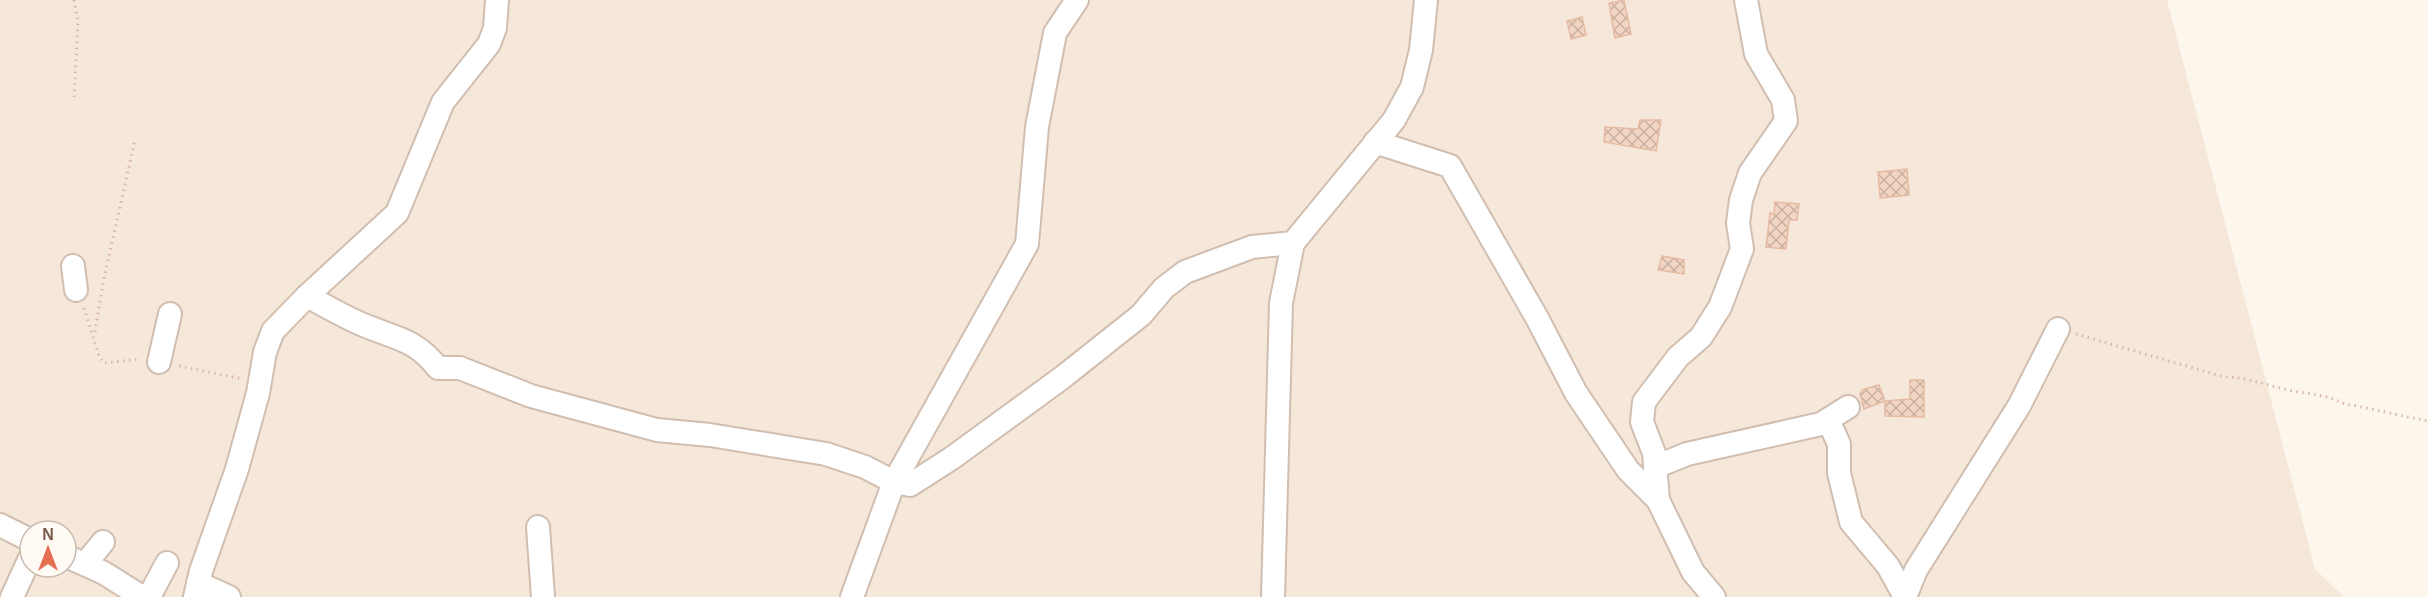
<svg xmlns="http://www.w3.org/2000/svg" width="2428" height="597" font-family="Arial,sans-serif">
  <defs>
    <pattern id="building-cross-hatch" width="8" height="8" patternUnits="userSpaceOnUse" patternTransform="scale(1.5)"><rect width="8" height="8" fill="#f3d5c3"/><path d="M0 0l8 8M0 8l8-8" fill="none" stroke="#cab0a1"/></pattern>
  </defs>
  <rect width="100%" height="100%" fill="#fdf6ec"/>
  <path fill="#f5e8da" fill-rule="evenodd" d="M0,0h2167l148,569 29,28h-2344zM30,531h36v36h-36z"/>
  <g fill="url(#building-cross-hatch)" stroke="#e6bba3" stroke-width="1.5">
    <path d="M1624,0l7,34 -16,4 -6,-35z"/>
    <path d="M1582,17l4,18 -15,4 -4,-18z"/>
    <path d="M1640,120h21l-5,31 -52,-9 1,-15 33,2z"/>
    <path d="M1907,169l2,26 -29,3 -2,-26z"/>
    <path d="M1775,202l24,2 -2,16h-8l-3,29 -20,-2 4,-34 4,1z"/>
    <path d="M1662,256l22,4v14l-26,-4z"/>
    <path d="M1910,380h14v37l-39,-1v-15l-21,8 -4,-15 2,-4 17,-5 6,16 25,-2z"/>
  </g>
  <g fill="none" stroke-linecap="round" stroke-linejoin="round">
    <g stroke="#d1beb0" stroke-width="26">
      <g id="minor">
        <path d="M1375,142l75,24 87,152 39,75 52,77 30,30 35,72 21,25"/>
        <path d="M73,266l3,24"/>
        <path d="M307,296c19,10 39,22 59,30 31,13 49,13 72,42h22l71,28 126,34 53,5 116,19 39,13 29,15 16,3 42,-27 111,-81 78,-62 23,-27 21,-16 67,-25 41,-4 101,-123 18,-33 9,-37 5,-50"/>
        <path d="M159,362l11,-48"/>
        <path d="M1828,420l11,24v29l12,49 37,44 17,31"/>
        <path d="M1655,467l32,-13 134,-30 27,-17"/>
        <path d="M1658,500l-4,-47 -12,-31 2,-20 34,-45 23,-20 19,-30 22,-58 -4,-26 3,-23 9,-27 36,-52 -3,-21 -27,-46 -10,-54"/>
        <path d="M0,525l30,15"/>
        <path d="M538,527l5,70"/>
        <path d="M66,556l38,17 38,24"/>
        <path d="M85,564l18,-22"/>
        <path d="M198,583l31,14"/>
        <path d="M12,597l18,-39"/>
        <path d="M149,597l18,-34"/>
        <path d="M195,597l6,-26 36,-102 21,-76 7,-41 8,-21 34,-35 90,-83 46,-111 46,-58 6,-16 2,-28"/>
        <path d="M852,597l42,-115 133,-238 10,-117 18,-94 22,-33"/>
        <path d="M1273,597l8,-294 12,-60"/>
        <path d="M1905,597l11,-27 103,-164 39,-77"/>
      </g>
    </g>
    <g stroke="#d9b8a5" stroke-width="3" stroke-dasharray="1.5 4.5" stroke-linecap="butt">
      <path d="M74,0l4,21 -4,79"/>
      <path d="M84,308l15,48 5,7 36,-4"/>
      <path d="M95,332l9,-54 31,-138"/>
      <path d="M2076,334l148,43c22,0 42,8 64,13 18,4 38,4 54,13l86,18"/>
      <path d="M179,366l64,13"/>
    </g>
    <use href="#minor" stroke="#fff" stroke-width="22"/>
  </g>
  <g transform="translate(48 549)"><circle r="28" fill="#fffaf3" stroke="#cabbb1" stroke-width="1.5"/>
  <path d="M0-4.5L10 22L0 15L-10 22Z" fill="#e76f51"/>
  <text y="-9" font-size="16" font-weight="bold" text-anchor="middle" fill="#7a5c4d">N</text>
  </g>
</svg>
